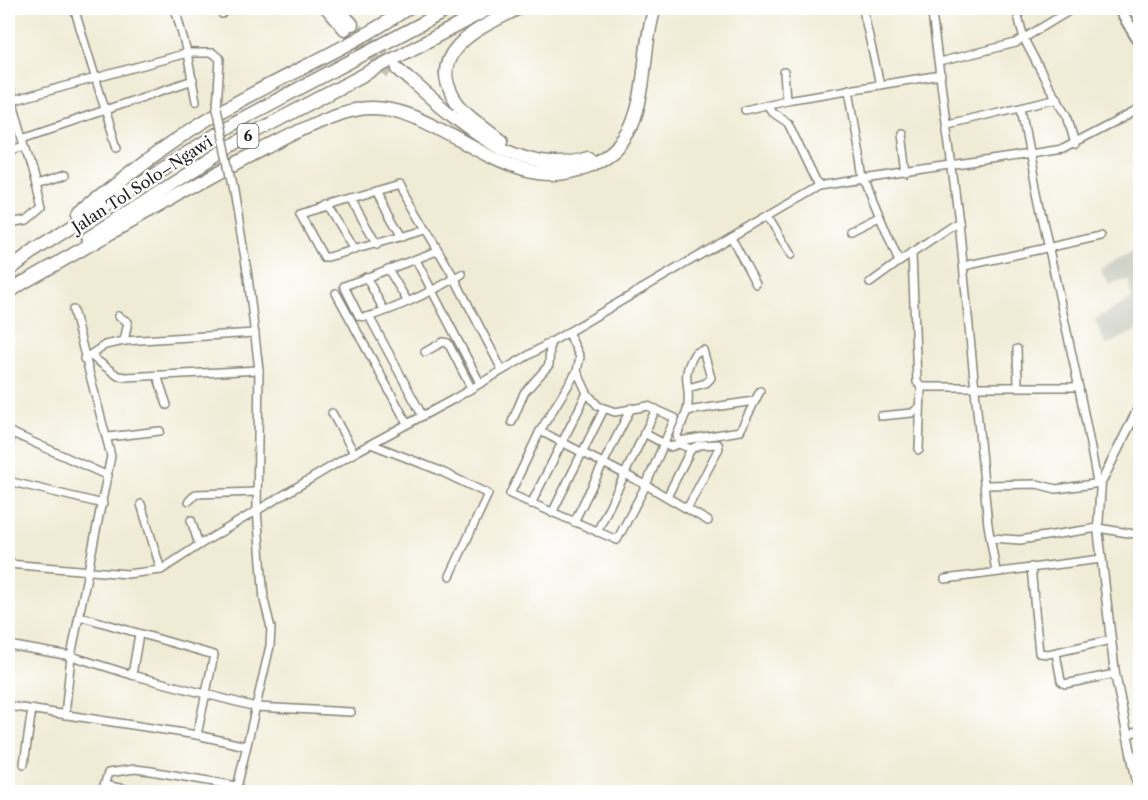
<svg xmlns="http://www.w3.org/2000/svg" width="1148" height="800" font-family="'Libre Caslon Text',serif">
  <rect width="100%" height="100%" fill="#fff"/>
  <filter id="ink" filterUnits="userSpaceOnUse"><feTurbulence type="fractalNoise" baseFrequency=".0167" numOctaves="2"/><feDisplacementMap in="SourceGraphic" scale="12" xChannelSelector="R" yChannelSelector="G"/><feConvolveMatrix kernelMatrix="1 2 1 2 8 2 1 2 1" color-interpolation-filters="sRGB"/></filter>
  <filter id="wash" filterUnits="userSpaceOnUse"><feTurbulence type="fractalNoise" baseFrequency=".008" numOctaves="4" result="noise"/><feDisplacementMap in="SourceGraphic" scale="24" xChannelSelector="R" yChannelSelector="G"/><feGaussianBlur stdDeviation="1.35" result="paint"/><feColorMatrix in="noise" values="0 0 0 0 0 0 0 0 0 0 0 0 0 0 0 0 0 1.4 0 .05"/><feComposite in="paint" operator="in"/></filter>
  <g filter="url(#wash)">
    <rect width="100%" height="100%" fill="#f0ebd4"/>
    <path fill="#c3c6b9" d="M1140,248v81l-34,16 -11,-26 37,-20 -5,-20 -19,5 -8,-16z"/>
  </g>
  <g filter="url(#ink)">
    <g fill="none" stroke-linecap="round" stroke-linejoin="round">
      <g stroke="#c6c2af" stroke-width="12" stroke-dasharray="12 6" stroke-linecap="butt">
        <path d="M345,29l46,45"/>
        <path d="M357,29l39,38"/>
      </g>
      <g stroke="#868478" stroke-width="10">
        <g id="minor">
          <path d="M74,8l43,140"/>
          <path d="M175,8l12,45h26l7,6 -3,49"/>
          <path d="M220,8l2,6"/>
          <path d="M1016,8l8,31 24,46 19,29 8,31"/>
          <path d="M863,10l17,75"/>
          <path d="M932,14l27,208 29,303 8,46"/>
          <path d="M939,62l77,-19 58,-35"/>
          <path d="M784,72l2,28"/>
          <path d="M8,84l34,123 -15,13 -19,3"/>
          <path d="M849,89l15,90 35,83 60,-40"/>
          <path d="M8,102l179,-49 9,48"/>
          <path d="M768,106l4,6 16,11 30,63"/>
          <path d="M1021,107c21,127 55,250 76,376"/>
          <path d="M745,110l41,-10 155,-25"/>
          <path d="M948,124l110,-26"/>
          <path d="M902,133l5,41"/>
          <path d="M23,138l170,-58"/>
          <path d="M8,151l17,-5"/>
          <path d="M36,185l28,-9"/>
          <path d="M233,185l15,92 11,93 -2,140 7,90 7,28 -1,18 -34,146"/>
          <path d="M376,192l26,45"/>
          <path d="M351,199l26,46"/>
          <path d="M327,205l27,45"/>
          <path d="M768,216l23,39"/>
          <path d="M425,230l-101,28 -24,-44 100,-29 55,94 47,91"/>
          <path d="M851,231l28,-14"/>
          <path d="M731,237l25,47"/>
          <path d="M437,251l-93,35 15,30c12,7 89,-33 103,-42"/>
          <path d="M912,253l5,129 4,5 -2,63"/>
          <path d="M416,260l64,123"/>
          <path d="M964,266l137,-30"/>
          <path d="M388,269l20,33"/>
          <path d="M366,277l18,33"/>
          <path d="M870,283l29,-21"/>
          <path d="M336,293l71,130"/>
          <path d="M118,316l10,6 -4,19"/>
          <path d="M371,320l51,95"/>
          <path d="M568,332l12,25 -3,14 10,22 11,13 17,6 33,-6 27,12 -29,67 -29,55 -107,-46 30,-63 37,-60"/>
          <path d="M1017,349l1,37"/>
          <path d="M425,352l18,-10 5,1 23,45"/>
          <path d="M91,356l27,20 8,1 133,-7"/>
          <path d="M84,359l21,-14 19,-4 131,-8"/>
          <path d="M157,375l10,30"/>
          <path d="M921,387h158"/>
          <path d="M687,411c6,-28 -9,-30 8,-58l8,-3 8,28 -5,5 -18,5"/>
          <path d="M332,413l22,40"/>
          <path d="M881,416l31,-3 8,-6"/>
          <path d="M512,422l12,-29 25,-28 1,-23"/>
          <path d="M8,431l100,45"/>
          <path d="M540,431l106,54 62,36"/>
          <path d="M644,433l26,14 9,-3 12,5 -24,48"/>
          <path d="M108,437l52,-6"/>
          <path d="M679,441l61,-10 20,-40"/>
          <path d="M371,444l67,26 50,24 -38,82"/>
          <path d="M679,444l-2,-9 10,-24 67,-10"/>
          <path d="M8,453l3,-20"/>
          <path d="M8,481l95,23"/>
          <path d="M985,485l52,-1 19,5 45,-6"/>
          <path d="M189,501l7,-7 61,-2"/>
          <path d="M141,504l20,66"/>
          <path d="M531,504l56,-111"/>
          <path d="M687,509l32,-61 -1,-4 -19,1 -8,4"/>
          <path d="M552,513l52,-104"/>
          <path d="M191,520l8,25"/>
          <path d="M574,522l57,-114"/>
          <path d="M597,532l59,-123"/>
          <path d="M991,538l29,2 78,-12 42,7"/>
          <path d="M8,564l119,10 34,-4 38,-25 155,-92 98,-53 366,-214 245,-37 77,-40"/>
          <path d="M1031,567l8,86 9,1 63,-14"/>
          <path d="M945,579l156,-20"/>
          <path d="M79,616l135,39 -17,80"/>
          <path d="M8,645l63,11 61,19 124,32 95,5"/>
          <path d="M1056,653l5,28 4,3 50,-10"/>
          <path d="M132,675l7,-41"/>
          <path d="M65,715l6,-59 40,-200 -38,-146"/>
          <path d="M8,718l1,-12 188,29 49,11"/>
          <path d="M1127,735l13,-5"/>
          <path d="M24,764l8,-55"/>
          <path d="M104,785l36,7"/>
          <path d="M102,792l6,-19 27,-4 16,2 86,15"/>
        </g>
      </g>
      <g stroke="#868478" stroke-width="11">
        <path id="tertiary" d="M1139,792l-24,-118 -17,-146 3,-45 39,-78"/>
      </g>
      <g stroke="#868478" stroke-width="14">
        <path id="primary" d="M1119,8l21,35"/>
      </g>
      <g stroke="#868478" stroke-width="15">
        <g id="motorway">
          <path d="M327,8l18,21"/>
          <path d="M337,8l15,16"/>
          <path d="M398,69c50,43 118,114 190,89"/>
          <path d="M502,141c-15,-13 -38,-26 -48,-43 -30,-49 32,-73 65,-90"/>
          <path d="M79,213c49,-38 98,-78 153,-108 58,-33 121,-59 176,-97"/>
          <path d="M88,238l154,-99 248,-131"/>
          <path d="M8,271l29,-22 197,-126 217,-115"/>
          <path d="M19,285c81,-45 161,-94 245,-136 30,-15 62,-34 95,-40 77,-13 147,95 230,57 18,-9 33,-20 42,-39 17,-38 11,-81 24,-119"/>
          <path d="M8,293l16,-11"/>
        </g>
      </g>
      <use href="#minor" stroke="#fff" stroke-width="7"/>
      <use href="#tertiary" stroke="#fff" stroke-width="8"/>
      <use href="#primary" stroke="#fff" stroke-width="10"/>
      <use href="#motorway" stroke="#fff" stroke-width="12"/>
      <g stroke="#868478" stroke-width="10" stroke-linecap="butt">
        <path id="minor-bridge" d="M217,108l16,77"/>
      </g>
      <use href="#minor-bridge" stroke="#fff" stroke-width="7"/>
    </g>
  </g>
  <g text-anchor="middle" stroke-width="5" stroke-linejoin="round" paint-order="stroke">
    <rect fill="#fff" stroke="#606060" stroke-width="1.5" x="237.5" y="124" width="21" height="24" rx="4.5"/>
    <g font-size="15" font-weight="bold" fill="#1c1c1c">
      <text x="248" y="141">6</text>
    </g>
    <g font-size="16" fill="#1c1c1c" stroke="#fff">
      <text transform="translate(142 184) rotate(-33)" y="6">Jalan Tol Solo–Ngawi</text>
    </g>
  </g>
  <rect width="1148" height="800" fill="none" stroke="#fff" stroke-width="30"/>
</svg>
